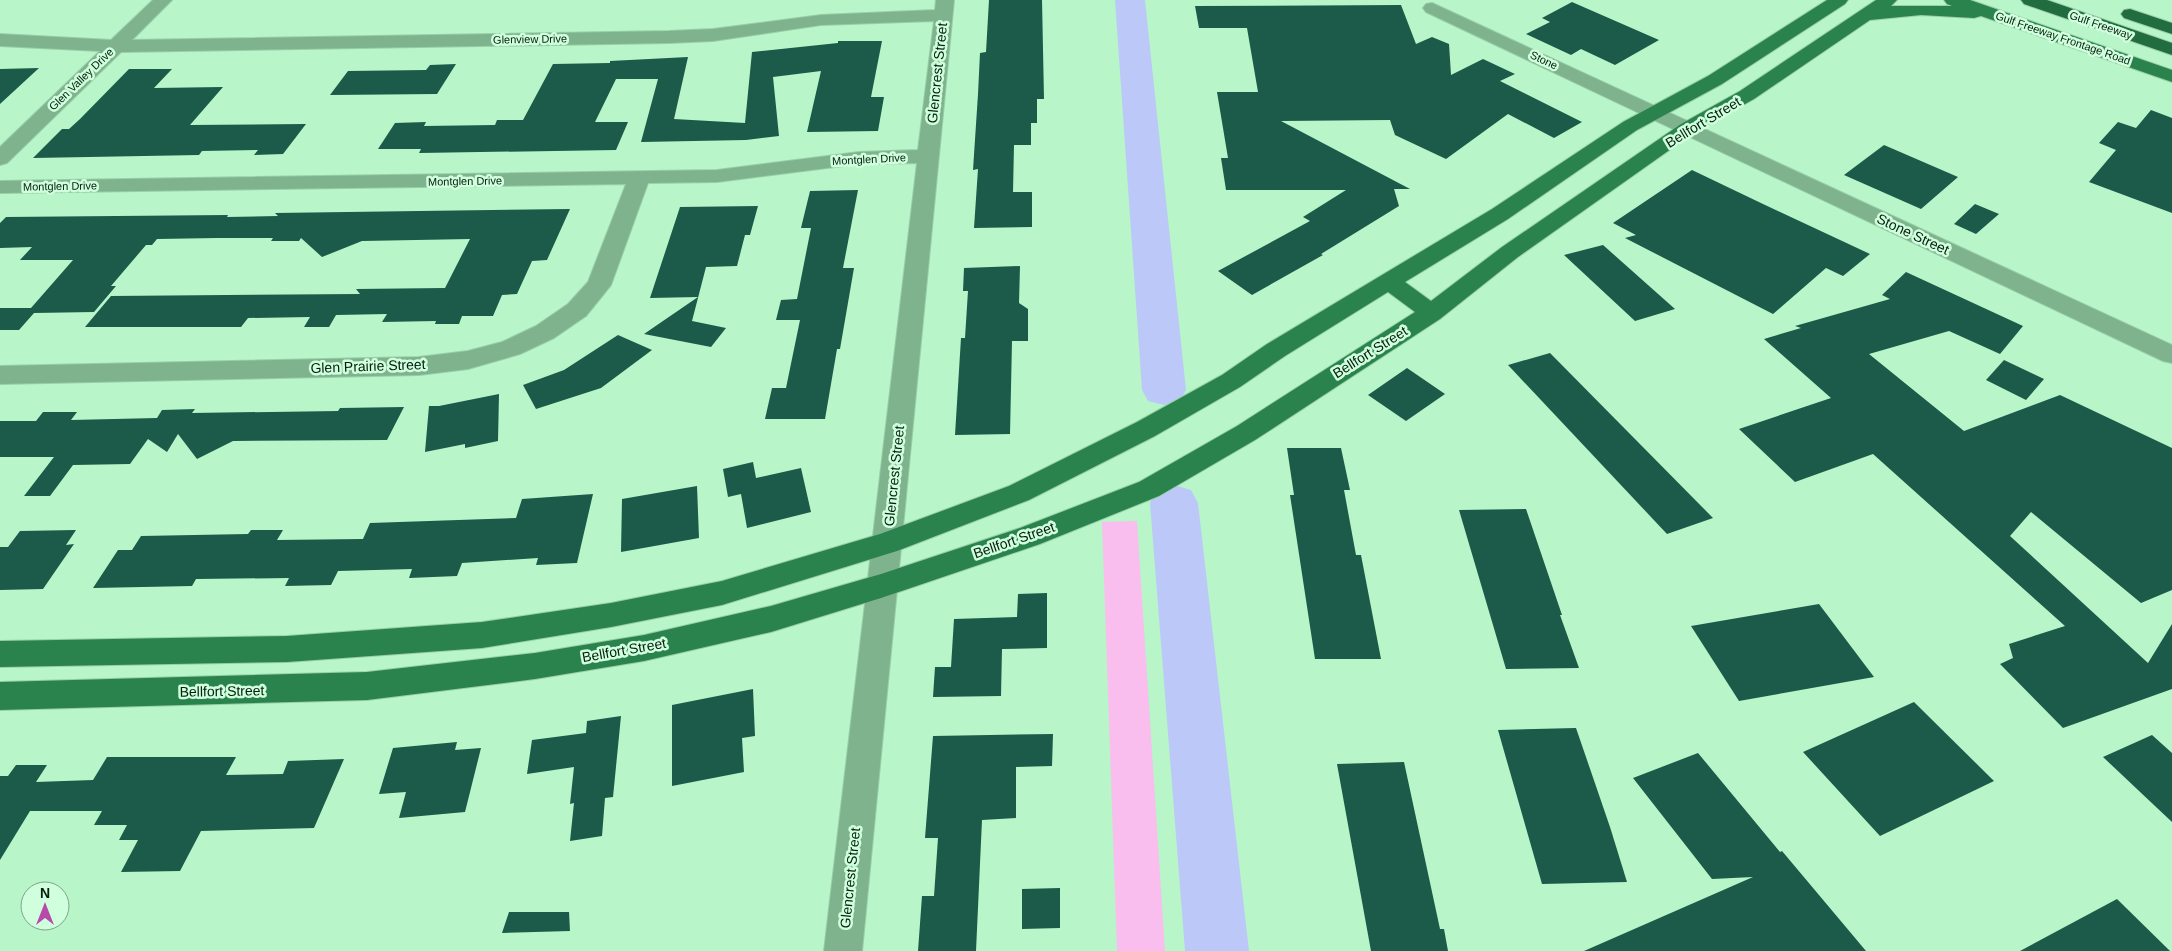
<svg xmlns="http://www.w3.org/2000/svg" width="2172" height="951" font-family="Arial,sans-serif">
  <rect width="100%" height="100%" fill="#b8f5c9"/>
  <path fill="#f9beee" d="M1137,521l28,430h-48l-15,-429z"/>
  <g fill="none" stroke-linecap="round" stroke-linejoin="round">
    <g fill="#bcc9f8" fill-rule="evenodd">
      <path d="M1115,0h30l41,390 -6,11 -16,4 -16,-4 -6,-11z"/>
      <path d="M1174,485l17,5 7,13 51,448h-64l-35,-448 7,-13z"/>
    </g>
  </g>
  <g fill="#1c5a4a">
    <path d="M989,0h53l2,99h-7v24h-6v22h-17l-1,47h19v35l-58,1 4,-59 -5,1 5,-76 2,-41 6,-1z"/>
    <path d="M1572,2l87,38 -44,25 -34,-16 -10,6 -45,-21 24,-12 -8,-4z"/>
    <path d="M1401,5l15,39 16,-7 17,7 2,31 32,-16 32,15 -15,7 82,41 -28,16 -46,-24 -62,45 -51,-24 -5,-15 -109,1 129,68h-16l5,17 -78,48 2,1 -71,40 -34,-24 92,-50 -7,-4 43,-27h-120l-5,-32h7l-11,-66h41l-11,-64h-48l-4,-22z"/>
    <path d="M838,41h44l-11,56h13l-6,34 -71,1 14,-61 -48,6 6,59 -33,4 -105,2 17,-63h-42l-21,43h33l-12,28 -197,3 2,-4h-43l17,-26 31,-1 -2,4 71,-1 2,-5h26l30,-56 57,-1v-2l78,-4 -14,62 71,4 7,-71 86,-9z"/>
    <path d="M456,64l-19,30 -107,1 18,-24 78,-1 4,-5z"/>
    <path d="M39,68l-39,36v-35z"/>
    <path d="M129,69h43l-18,19 69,-1 -33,38 116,-1 -23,30 -29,1 4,-5 -56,1 -3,4 -166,3 29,-29h7l11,-10z"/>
    <path d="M2151,110l21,8v95l-83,-31 27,-32 -17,-7 19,-21 18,6z"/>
    <path d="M1884,145l74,32 -37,32 -77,-34z"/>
    <path d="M1692,170l71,34 107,50 -27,22 -17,-8 -53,46 -148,-76 11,-3 -23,-12z"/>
    <path d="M858,190l-15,78h11l-14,81h-3l-12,70h-60l7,-31h14l14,-68h-24l5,-20 16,-1 14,-71h-10l9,-37z"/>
    <path d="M1975,204l24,10 -23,20 -22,-10z"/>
    <path d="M758,206l-8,29h-5l-8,31 -31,1 -14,54 34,7 -15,19 -67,-13 54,-37 -48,1 30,-91z"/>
    <path d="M570,209l-23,51 -15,1 -15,33 -15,1 -9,21h-31l-3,8h-24l1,-3 -54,1 5,-8 -51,1 -7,12h-25l6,-10 -62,1 -7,9h-156l26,-31 249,-2 -4,-5 89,-1 25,-49 -108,2 -40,16 -21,-19 -2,3h-28l2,-3h-56l-60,1 -5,6h-6l-35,41h5l-22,26 -60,1 -15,17h-19v-22h31l42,-48h-53l12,-13 -32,1v-25l6,-6 222,-2 -1,2 51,-1 -3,-3z"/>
    <path d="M1603,245l72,64 -40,12 -71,-66z"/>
    <path d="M1020,266l-1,37 9,6v32h-16l-2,93 -55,1 6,-97h4l3,-47h-5l1,-23z"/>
    <path d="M1906,272l117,54 -23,28 -51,-23 -80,23 95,77 96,-36 112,53v142l-31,13 -110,-91 -21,24 138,127 24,-39v65l-109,39 -63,-64 13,-6 -4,-14 56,-18 -192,-172 -78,28 -56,-53 92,-31 -67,-59 37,-11 -6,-2 95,-27 -8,-4z"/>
    <path d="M618,335l34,15 -51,38 -65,21 -13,-24 41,-15z"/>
    <path d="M1550,353l163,165 -46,16 -159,-169z"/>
    <path d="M2004,360l40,19 -18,21 -40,-20z"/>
    <path d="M1407,368l38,26 -39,27 -38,-26z"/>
    <path d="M499,394l-1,47 -33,7v-4l-40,8 4,-46h10z"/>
    <path d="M404,407l-17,33 -154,1 -36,18 -19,-25 -11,18 -19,-13 -18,25 -57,1 -23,31h-26l30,-39h-54v-36h36l7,-9h34l-6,8 86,-2 5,-8 33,-1 -3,4 146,-2 2,-3z"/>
    <path d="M1287,448h54l9,42h-6l12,65h5l20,104h-66l-25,-164h4z"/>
    <path d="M753,462l3,16 45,-10 10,44 -64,16 -6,-34 -13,3 -5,-28z"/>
    <path d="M697,486l2,52 -78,14 1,-53z"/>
    <path d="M593,494l-16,69 -41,2 2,-7 -76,5 -5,13 -48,2 3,-9 -74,2 -7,14 -46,1 4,-8 -93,1 -4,7 -99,2 25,-38h14l9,-14 107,-2 3,-4h32l-6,10 86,-1 7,-16 146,-5 6,-19z"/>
    <path d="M1526,509l36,106h-2l19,53 -73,1 -47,-159z"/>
    <path d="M76,530l-10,15 8,-1 -31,45 -43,1v-43h8l12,-16z"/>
    <path d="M1047,593v55l-45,1 -1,47 -68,1 2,-30h16l3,-48 63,-2 1,-23z"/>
    <path d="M1819,604l55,73 -135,24 -48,-75z"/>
    <path d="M753,689l2,47 -13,2 2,34 -72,14v-81z"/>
    <path d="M1914,702l80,79 -114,55 -77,-84z"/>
    <path d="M621,716l-8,81 -8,1 -3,38 -32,5 4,-38 -4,1 4,-37 -47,7 5,-34 54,-7 1,-12z"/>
    <path d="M1576,728l34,99 17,55 -85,2 -44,-154z"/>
    <path d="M1053,734l-1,32 -36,1v51l-34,2 -6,131h-58l4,-55h12l4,-58h-13l8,-102z"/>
    <path d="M2152,735l20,18v69l-69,-65z"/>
    <path d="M457,742l-2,8 26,-2 -16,64 -66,6 7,-26 -27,2 14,-46z"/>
    <path d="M1698,753l82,99 2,-1 84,100h-282l169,-74 -41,2 -79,-101z"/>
    <path d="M107,757h129l-10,18 57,-1 5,-13 56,-2 -30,69 -113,3 -21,40 -59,1 17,-32h-19l8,-15h-33l8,-14h-72l-30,49v-84h8l8,-11h31l-11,17 57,-2z"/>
    <path d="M1404,762l36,167h4l4,22h-77l-34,-187z"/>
    <path d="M1060,888v40l-38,1v-40z"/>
    <path d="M2117,899l53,52h-150z"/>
    <path d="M509,912h60l1,19 -68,2z"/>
  </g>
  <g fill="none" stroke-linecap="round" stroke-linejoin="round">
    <g stroke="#98cea8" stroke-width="2">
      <g id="minor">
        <path d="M153,0h19l-40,40 537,-9 44,-2 108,-14 114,-5 1,-10h18l-92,951h-38l93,-788 -58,1 -142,18 -69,1 -37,102 -25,31 -32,22 -34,16 -52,15 -49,6 -419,9v-18l419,-9 49,-6 34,-9 34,-16 32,-22 20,-22 38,-98 -626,9v-12l717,-11 142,-18 59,-2 16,-129 -113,4 -108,16 -44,2 -548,9 -114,111 -7,2v-18l100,-96 -100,-5v-12l111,6z"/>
        <path d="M1432,3l740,342v18l-9,-2 -737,-349 -3,-4 3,-4z"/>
      </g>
    </g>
    <g stroke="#98cea8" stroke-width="2">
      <path id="major" d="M1827,0h21l-3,4 -123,80 -85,46 -129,89 -103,63 26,19 71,-54 179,-123 59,-33 136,-91h21l-6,6h61l-5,-2 -3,-4h26l202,70v12l-191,-66 -7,2 -53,-3 -51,5 -116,79 -59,33 -177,125 -78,62 -185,121 -96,56 -119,48 -159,54 -110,34 -127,29 -109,18 -168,21 -367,10v-28l367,-10 168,-19 109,-18 127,-29 110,-32 139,-46 119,-46 98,-56 178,-114 -27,-20 -103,64 -45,31 -85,49 -126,64 -132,51 -175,54 -111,22 -129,21 -195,14 -287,5v-26l287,-5 195,-14 129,-19 111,-22 158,-47 129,-48 128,-64 85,-47 45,-31 225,-135 131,-87 85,-46z"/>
    </g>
    <g stroke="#98cea8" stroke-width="2">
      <g id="highway">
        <path d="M2021,0h26l125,43v12l-148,-51z"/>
        <path d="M2130,9l42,14v11l-48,-16 -3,-4 3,-4z"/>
      </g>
    </g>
    <use href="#minor" fill="#7eb38d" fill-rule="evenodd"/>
    <use href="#major" fill="#2a834d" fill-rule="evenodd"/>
    <use href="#highway" fill="#216d40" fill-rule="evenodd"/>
  </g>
  <g text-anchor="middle" stroke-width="5" stroke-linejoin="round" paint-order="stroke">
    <g font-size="11" fill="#061e0f" stroke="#cfffdc">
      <text transform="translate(2101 25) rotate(19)" y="4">Gulf Freeway</text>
      <text transform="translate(2063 38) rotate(19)" y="4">Gulf Freeway Frontage Road</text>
      <text transform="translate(530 39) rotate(-1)" y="4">Glenview Drive</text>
      <text transform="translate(1544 60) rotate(25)" y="4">Stone</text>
      <text transform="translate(81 79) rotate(-44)" y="4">Glen Valley Drive</text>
      <text transform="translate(869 159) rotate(-3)" y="4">Montglen Drive</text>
      <text transform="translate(465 181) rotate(-1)" y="4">Montglen Drive</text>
      <text transform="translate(60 186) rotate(-1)" y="4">Montglen Drive</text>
    </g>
    <g font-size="14" fill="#061e0f" stroke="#cfffdc">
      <text transform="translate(937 73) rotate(-84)" y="5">Glencrest Street</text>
      <text transform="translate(1703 122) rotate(-31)" y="5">Bellfort Street</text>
      <text transform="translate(1913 234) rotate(25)" y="5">Stone Street</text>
      <text transform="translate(1370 352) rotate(-32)" y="5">Bellfort Street</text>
      <text transform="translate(368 366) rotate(-2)" y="5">Glen Prairie Street</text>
      <text transform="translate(894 476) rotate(-84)" y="5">Glencrest Street</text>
      <text transform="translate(1014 540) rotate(-19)" y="5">Bellfort Street</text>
      <text transform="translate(624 650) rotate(-10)" y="5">Bellfort Street</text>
      <text transform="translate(222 691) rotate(-1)" y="5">Bellfort Street</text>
      <text transform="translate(850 878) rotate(-84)" y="5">Glencrest Street</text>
    </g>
  </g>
  <g transform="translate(45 906)"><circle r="24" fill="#cfffdc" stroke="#7fa58a"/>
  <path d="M0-4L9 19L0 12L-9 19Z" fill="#b84ba9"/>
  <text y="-8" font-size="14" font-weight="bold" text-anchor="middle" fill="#061e0f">N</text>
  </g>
</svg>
